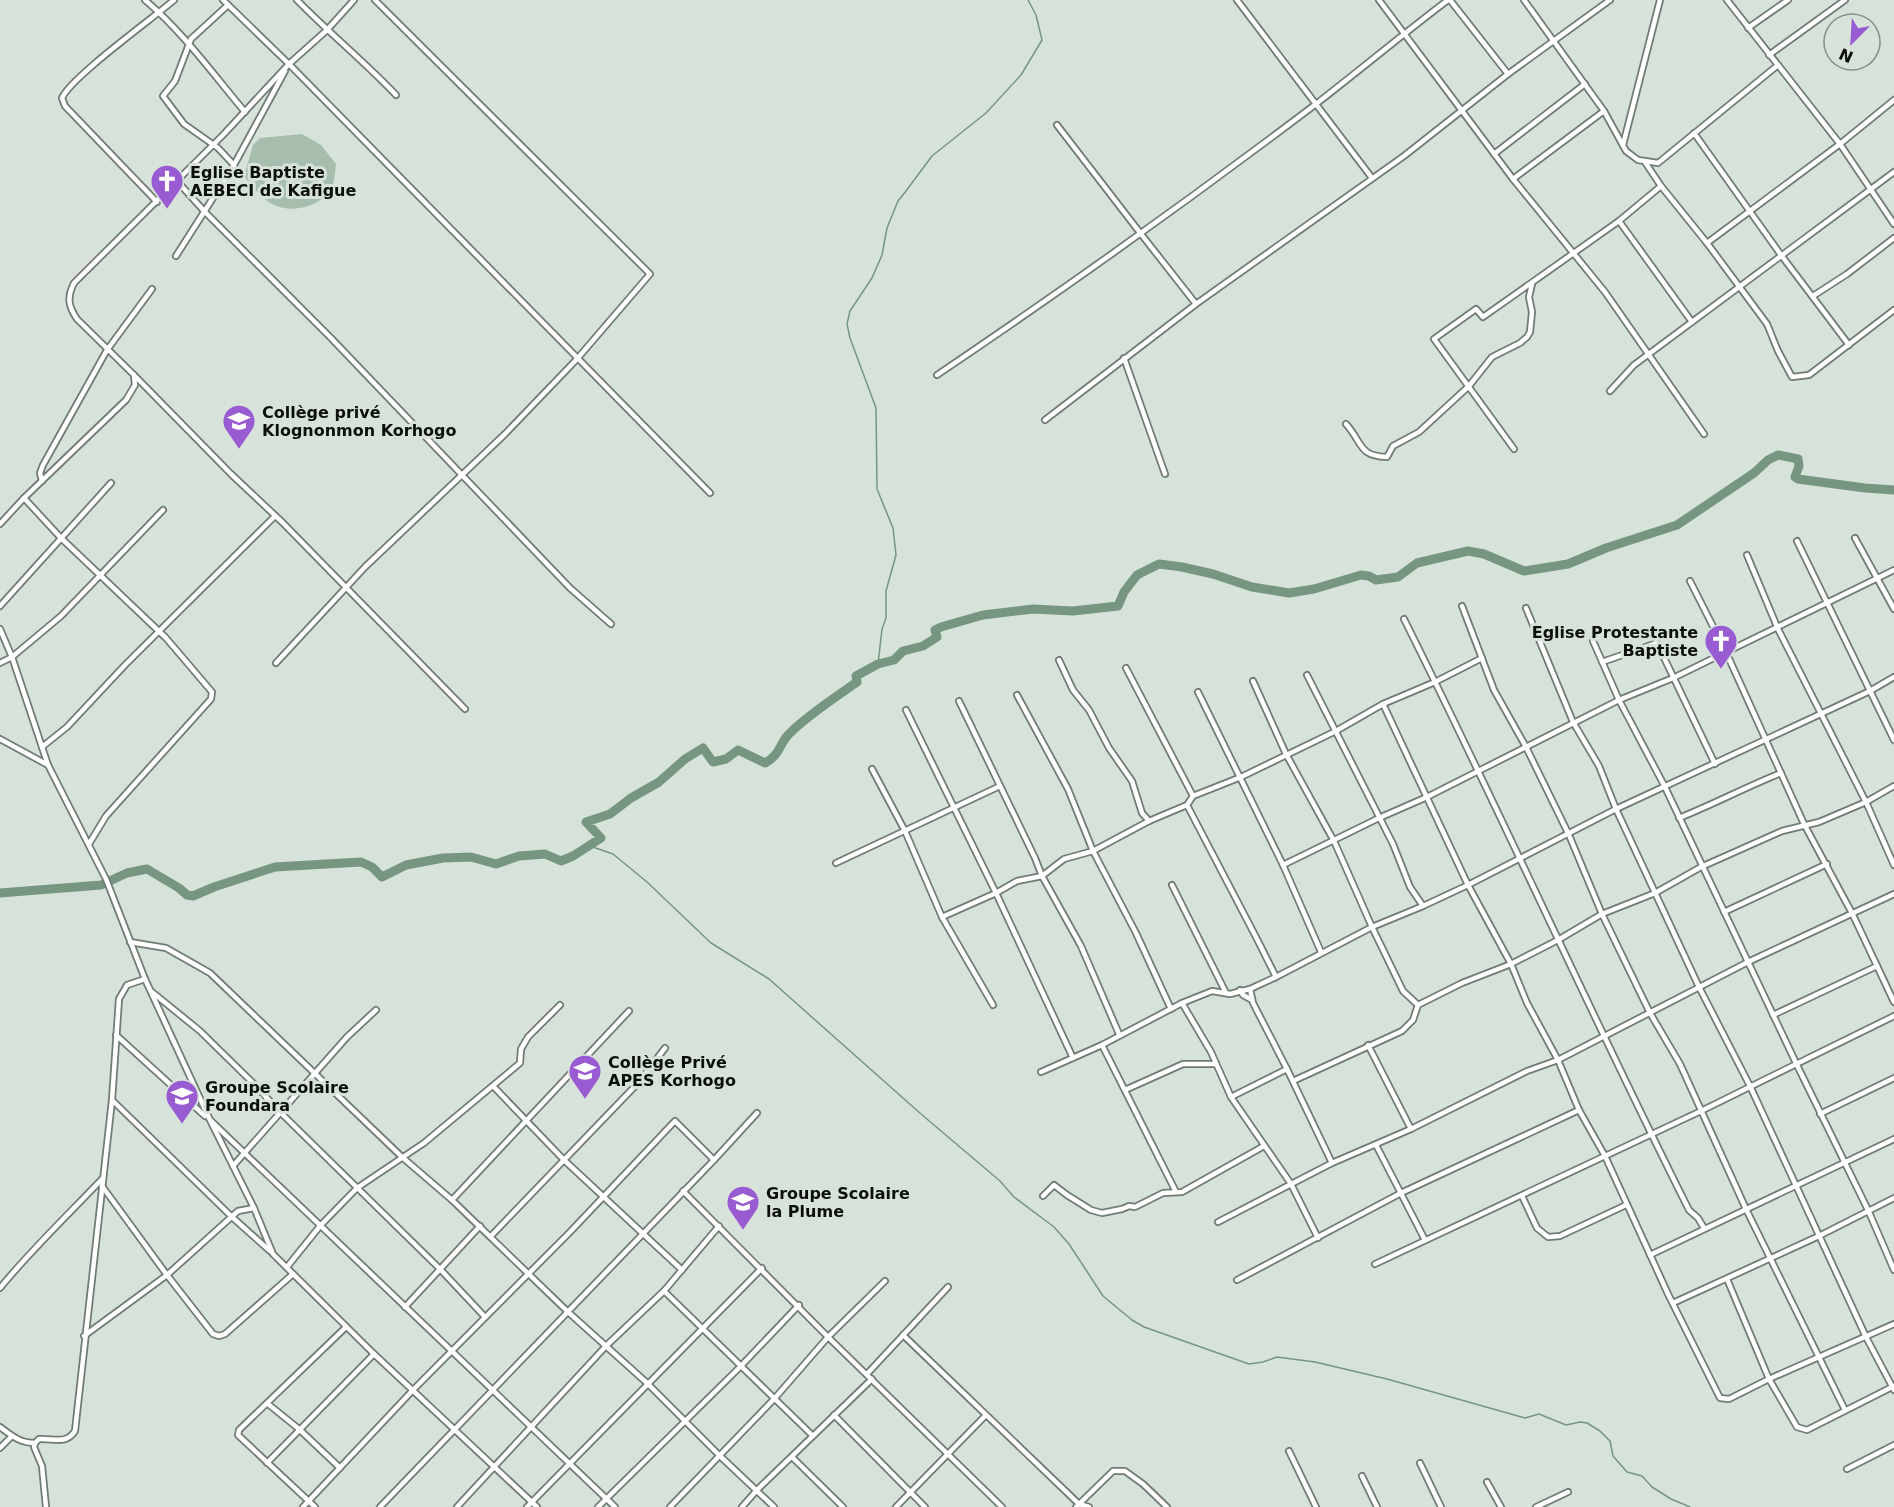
<svg xmlns="http://www.w3.org/2000/svg" width="1894" height="1507" font-family="'DejaVu Sans',sans-serif">
  <rect width="100%" height="100%" fill="#d7e3da"/>
  <path fill="#a7bdae" d="M302,134l19,11 15,19c-1,7 -1,16 -4,23 -10,19 -38,27 -58,18 -11,-5 -23,-19 -30,-29l9,-31 7,-7z"/>
  <g fill="none" stroke-linecap="round" stroke-linejoin="round">
    <g stroke="#769681" stroke-width="1.5">
      <path d="M878,664l4,-35 4,-11v-27l10,-36 -3,-27 -16,-39 -1,-81 -26,-70 -3,-14 3,-13 22,-33 10,-23 5,-27 11,-27 8,-10 26,-35 54,-43 35,-38 21,-35 -6,-25 -8,-15"/>
      <path d="M590,846l23,8 34,28 64,61 58,36 152,135 79,67 14,16 40,30 15,17 34,52 29,24 12,7 105,37 14,-2 14,-5 38,5 72,17 138,39 14,-4 27,11 14,-3 7,1 13,8 10,10 3,15 14,16 15,4 10,11 19,12 19,8"/>
    </g>
    <path stroke="#769681" stroke-width="9" d="M0,893l101,-8 26,-12 20,-4 32,19 8,7 6,1 21,-9 61,-20 86,-5 11,5 10,10 24,-12 37,-7 28,-1 25,7 23,-8 26,-2 16,7 12,-5 28,-18 -15,-16 24,-8 21,-16 28,-16 26,-23 18,-11 10,14 13,-3 12,-9 27,13c16,-9 14,-19 24,-29 16,-17 48,-38 68,-52l-1,-6 22,-12 16,-4 9,-9 20,-5 14,-9 -2,-7 6,-3 42,-12 50,-6 40,2 45,-5 6,-14 13,-17 22,-11 23,3 31,7 39,13 37,6 25,-4 47,-14 8,1 7,4 22,-3 19,-14 51,-12 16,3 40,17 44,-7 38,-16 71,-23 77,-52 14,-13 10,-5 20,4 1,7 -4,11 3,2 67,9 29,2"/>
    <g stroke="#707b74" stroke-width="8">
      <g id="minor">
        <path d="M145,0c38,32 68,74 100,112"/>
        <path d="M223,0l66,64 421,429"/>
        <path d="M297,0c32,33 68,62 99,95"/>
        <path d="M1237,0l135,178"/>
        <path d="M1379,0l134,179 92,113 99,142"/>
        <path d="M1450,0l58,74"/>
        <path d="M1524,0l80,111 22,40 12,9 20,3 120,-98"/>
        <path d="M1727,0l113,144 54,80"/>
        <path d="M228,5l-37,34 -16,42 -12,15 21,28 34,24 16,17"/>
        <path d="M1748,28l40,-28"/>
        <path d="M1769,55l76,-55"/>
        <path d="M1057,125l84,109 55,70"/>
        <path d="M1694,133l87,122 68,90"/>
        <path d="M1623,145l37,-145"/>
        <path d="M1494,154l91,-70"/>
        <path d="M1645,162l16,24 46,57 60,81 11,27 14,26 17,-2 85,-65"/>
        <path d="M1513,179l91,-68"/>
        <path d="M177,181l28,31 125,125 240,251 41,36"/>
        <path d="M157,202l-92,-96 -3,-8c8,-20 90,-79 112,-98"/>
        <path d="M1619,221l73,101"/>
        <path d="M1707,243l133,-99 54,-44"/>
        <path d="M176,256l58,-91 51,-94"/>
        <path d="M1813,296l34,-22 47,-36"/>
        <path d="M1124,358l41,116"/>
        <path d="M134,375l97,99 51,48 183,187"/>
        <path d="M937,375c129,-87 255,-177 379,-271 44,-34 87,-70 132,-104"/>
        <path d="M1610,391l24,-26 260,-193"/>
        <path d="M1045,420l151,-116 208,-148 104,-82 102,-74"/>
        <path d="M1346,424c17,19 12,32 41,33l6,-11 26,-14 50,-46 23,-29 28,-14 7,-6 3,-5 2,-20 -3,-15 3,-13"/>
        <path d="M1514,449l-80,-110 42,-30 7,8 136,-96 42,-35"/>
        <path d="M42,481l-2,-8 3,-8 64,-115 45,-61"/>
        <path d="M24,498l36,39 106,101 46,54 -1,7 -105,117 -17,28"/>
        <path d="M0,524l24,-26 102,-98 9,-15 -1,-10 -57,-56c-9,-13 -10,-22 -3,-36l149,-148 66,-71 38,-34 27,-30"/>
        <path d="M1855,538l39,71"/>
        <path d="M1797,541l97,199"/>
        <path d="M1747,555l31,74 88,173 28,63"/>
        <path d="M1690,581l36,71 78,172 49,91 41,87"/>
        <path d="M0,606l111,-123"/>
        <path d="M1462,606l32,84 32,57 43,88 33,79 48,99 30,51 66,145 99,201"/>
        <path d="M1526,608l47,114 26,44 17,43 83,178 51,99 116,251 28,53"/>
        <path d="M1404,619c98,196 187,396 285,591l9,8 6,10"/>
        <path d="M0,629l12,28 36,108 58,114 39,100 64,139 45,90 19,46 101,100 163,153"/>
        <path d="M1593,641l26,59 46,87 131,276 72,147 26,60"/>
        <path d="M1059,660l14,30 16,20 20,38 23,33 10,32 7,8"/>
        <path d="M1602,662l55,-19 58,121"/>
        <path d="M0,663l12,-6 49,-41 102,-106"/>
        <path d="M276,663l89,-96 140,-133 72,-75 73,-85 -275,-274"/>
        <path d="M1126,668l67,128"/>
        <path d="M1307,675l86,169 17,43 13,19"/>
        <path d="M1253,681l33,73 48,87 38,86 31,64 15,14"/>
        <path d="M1198,692l85,173 38,87"/>
        <path d="M1017,695l51,94 25,62 43,82 35,76"/>
        <path d="M959,701l76,157 7,18 39,70 38,88"/>
        <path d="M1383,704l85,181 43,79 16,39 31,57 21,50 26,46 63,138 52,104 9,1 40,-20 125,-55"/>
        <path d="M906,710l90,183 77,165"/>
        <path d="M0,739l48,26"/>
        <path d="M42,747l25,-20 58,-62 150,-149"/>
        <path d="M872,769l33,62 37,86 51,88"/>
        <path d="M1187,805l70,134 19,38"/>
        <path d="M1679,818c35,-14 67,-31 102,-45"/>
        <path d="M836,863l164,-77"/>
        <path d="M1283,865l96,-47 48,-21 192,-97 54,-22 221,-108"/>
        <path d="M1172,885l54,108"/>
        <path d="M1724,912l103,-48"/>
        <path d="M942,917l54,-24 21,-12 25,-5 22,-17 29,-8 56,-30 38,-16 6,-9 48,-19 95,-46 47,-27 52,-22 47,-24"/>
        <path d="M130,942l36,6 44,25 192,184 50,43 115,111 80,72 73,73 54,51"/>
        <path d="M1250,989l3,14 34,66 45,94"/>
        <path d="M1240,990l3,5 9,5"/>
        <path d="M152,992l48,39 52,51 28,30 160,157 45,48"/>
        <path d="M1182,1003l29,49 20,45 60,87 27,54"/>
        <path d="M1773,1015l104,-49"/>
        <path d="M116,1035l89,81"/>
        <path d="M1102,1045l74,147"/>
        <path d="M1368,1045l43,84"/>
        <path d="M1041,1072l61,-27 80,-42 30,-12 18,3 20,-5 26,-12 96,-50 51,-21 45,-21 148,-76 254,-118 24,-14"/>
        <path d="M1293,1081l109,-50 11,-11 5,-15 44,-22 49,-19 47,-24 44,-26 53,-21 46,-26 81,-36 37,-9 47,-20 28,-16"/>
        <path d="M493,1086l71,74 118,110"/>
        <path d="M1125,1090l58,-26h33"/>
        <path d="M1231,1097l56,-28"/>
        <path d="M112,1100l120,117 38,34"/>
        <path d="M1820,1114l74,-36"/>
        <path d="M211,1121l404,386"/>
        <path d="M1376,1145l49,95"/>
        <path d="M233,1166l114,-129 29,-27"/>
        <path d="M102,1186l65,89 46,59 6,2 6,-2 68,-60"/>
        <path d="M683,1191l145,146 174,170"/>
        <path d="M1043,1196l11,-11 13,10 24,15 11,3 20,-4 7,-3 6,1 28,-14 19,-1 82,-46"/>
        <path d="M1522,1196l15,32 11,9 12,-1 66,-31"/>
        <path d="M452,1200l177,-189"/>
        <path d="M1218,1222l114,-59 79,-34 116,-58 31,-11 190,-98 146,-68"/>
        <path d="M491,1236l149,-155 25,-33"/>
        <path d="M1650,1255l244,-116"/>
        <path d="M1375,1264l326,-153 193,-95"/>
        <path d="M287,1267l33,-41 37,-38 67,-45 96,-80 1,-14 7,-12 32,-32"/>
        <path d="M1727,1279l42,100 28,48 10,3 87,-44"/>
        <path d="M1237,1280l164,-87 178,-83"/>
        <path d="M0,1288c32,-39 68,-73 103,-110"/>
        <path d="M664,1291l149,145"/>
        <path d="M1673,1303l146,-67 75,-38"/>
        <path d="M405,1307l75,-81"/>
        <path d="M903,1335l176,169 10,3"/>
        <path d="M84,1336l83,-61 71,-64 16,-3"/>
        <path d="M867,1374l81,-87"/>
        <path d="M268,1404l31,25 41,39"/>
        <path d="M834,1415l91,92"/>
        <path d="M0,1427c12,9 20,16 35,16l4,-4c15,-1 27,6 36,-8l37,-331 7,-101 8,-14 18,-6"/>
        <path d="M35,1443l-1,4 8,19 4,41"/>
        <path d="M0,1448l12,-12"/>
        <path d="M1289,1451l27,56"/>
        <path d="M792,1457l51,50"/>
        <path d="M267,1463l107,-109"/>
        <path d="M1420,1463l21,44"/>
        <path d="M1847,1469l47,-24"/>
        <path d="M1362,1476l15,31"/>
        <path d="M1487,1482l14,25"/>
        <path d="M303,1507l110,-117 158,-159 104,-110 39,39"/>
        <path d="M315,1507l-77,-72 1,-5 107,-103"/>
        <path d="M380,1507l334,-347 43,-47"/>
        <path d="M457,1507l149,-161 58,-55 55,-65"/>
        <path d="M527,1507l235,-239"/>
        <path d="M598,1507l143,-141 58,-61"/>
        <path d="M670,1507l105,-109 53,-61 57,-56"/>
        <path d="M742,1507l15,-17 115,-111"/>
        <path d="M896,1507l89,-91"/>
        <path d="M1076,1507l37,-36h12l18,13 24,23"/>
        <path d="M1536,1507l32,-15"/>
      </g>
    </g>
    <use href="#minor" stroke="#fff" stroke-width="4.5"/>
  </g>
  <defs>
    <g id="church-pin" transform="scale(1.725)"><path d="M0 17L-7.5 6A9.5 9.5 0 1 1 7.5 6Z" fill="#995bd2" stroke="#d7e3da"/><path d="M-1.2-6h2.4v3.5h3.3v2.4h-3.3V6h-2.4V-.1h-3.3v-2.4h3.3Z" fill="#fff"/></g>
    <g id="school-pin" transform="scale(1.725)"><path d="M0 17L-7.5 6A9.5 9.5 0 1 1 7.5 6Z" fill="#995bd2" stroke="#d7e3da"/><path d="M0-5L7-2L0 1L-7-2ZM-4 1L0 2.5L4 1V4Q0 6-4 4Z" fill="#fff"/></g>
  </defs>
  <g fill-rule="evenodd">
    <use href="#church-pin" x="167" y="181"/>
    <use href="#school-pin" x="239" y="421"/>
    <use href="#church-pin" x="1721" y="641"/>
    <use href="#school-pin" x="585" y="1071"/>
    <use href="#school-pin" x="182" y="1096"/>
    <use href="#school-pin" x="743" y="1202"/>
  </g>
  <g text-anchor="middle" stroke-width="6" stroke-linejoin="round" paint-order="stroke">
    <g font-size="16" font-weight="bold" fill="#0b0f0c" stroke="#d7e3da" text-anchor="start">
      <text x="190" y="178">Eglise Baptiste<tspan x="190" dy="18">AEBECI de Kafigue</tspan></text>
      <text x="262" y="418">Collège privé<tspan x="262" dy="18">Klognonmon Korhogo</tspan></text>
      <text x="1698" y="638" text-anchor="end">Eglise Protestante<tspan x="1698" dy="18">Baptiste</tspan></text>
      <text x="608" y="1068">Collège Privé<tspan x="608" dy="18">APES Korhogo</tspan></text>
      <text x="205" y="1093">Groupe Scolaire<tspan x="205" dy="18">Foundara</tspan></text>
      <text x="766" y="1199">Groupe Scolaire<tspan x="766" dy="18">la Plume</tspan></text>
    </g>
  </g>
  <g transform="translate(1852 42) rotate(204)"><circle r="28" fill="#d7e3da" stroke="#858e88" stroke-width="1.5"/>
  <path d="M0-4.5L10 22L0 15L-10 22Z" fill="#995bd2"/>
  <text y="-9" font-size="16" font-weight="bold" text-anchor="middle" fill="#0b0f0c">N</text>
  </g>
</svg>
